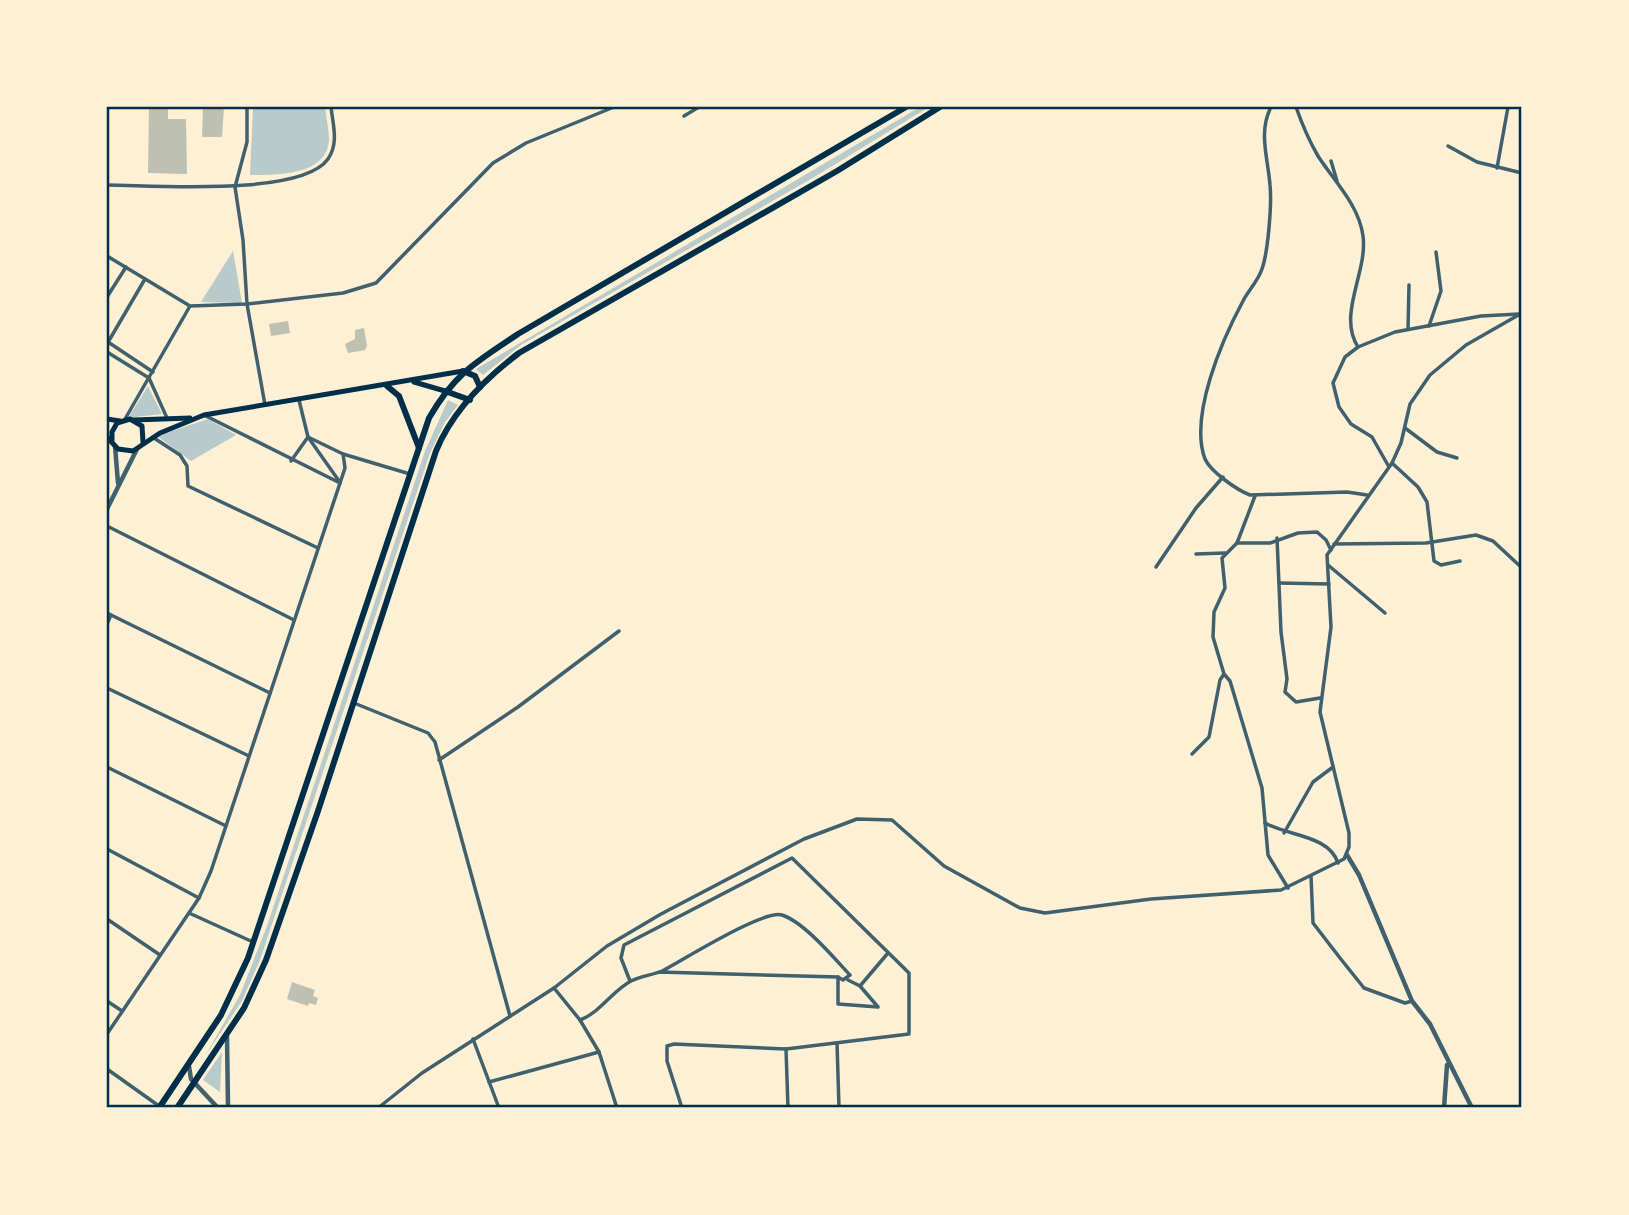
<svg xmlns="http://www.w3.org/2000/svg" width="1629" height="1215" font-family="'Fira Sans',sans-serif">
  <rect width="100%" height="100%" fill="#fdf0d5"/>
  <g fill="#b9caca">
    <path d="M253,107h72c1,11 4,22 4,33 -2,36 -53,35 -79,35z"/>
    <path d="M920,107h9l-118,72 -290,166 -38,30 -7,-6z"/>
    <path d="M233,251l9,52 -41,-1z"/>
    <path d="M148,386l14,28 -34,4z"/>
    <path d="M448,400l10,5 -13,17 -15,31 -170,507 -18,41 -37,55 35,-61 27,-69 158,-475z"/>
    <path d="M208,419l28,16 -45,26 -34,-25z"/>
    <path d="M222,1052l-2,40 -17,-12z"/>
  </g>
  <g fill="#bec0b2">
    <path d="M149,107h19v12h18l1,55 -39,-1z"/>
    <path d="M203,107h21l-2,30h-20z"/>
    <path d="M288,321l2,12 -19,3 -2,-12z"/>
    <path d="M364,328l3,18 -2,4 -17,3 -3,-9 10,-5v-9z"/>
    <path d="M292,982l23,8 -2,6 5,2 -2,7 -7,-2 -1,3 -21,-7z"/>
  </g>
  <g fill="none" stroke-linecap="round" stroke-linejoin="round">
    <g stroke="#3f606c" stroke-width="3.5">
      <path d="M247,107v35l-12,45 8,53 4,64 18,101"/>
      <path d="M1271,107c-13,25 -3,51 -1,78 2,19 -2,67 -8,84 -4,12 -14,22 -19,32 -21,39 -54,115 -38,158 6,13 32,31 45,36l97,-3 20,3"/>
      <path d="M1296,107c6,17 12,32 22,49 16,25 41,49 45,80 5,36 -26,78 -5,111"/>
      <path d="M684,116l15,-9"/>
      <path d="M1448,146l29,16 45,11"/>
      <path d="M1331,161l6,20"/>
      <path d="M1497,168l11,-61"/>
      <path d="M107,185c45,0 194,12 221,-26 11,-16 5,-34 3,-52"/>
      <path d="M107,256l83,50 57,-2 96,-11 33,-10 117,-120 33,-20 88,-36"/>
      <path d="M107,297l19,-30"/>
      <path d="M1429,326l12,-35 -5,-39"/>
      <path d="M1408,329l1,-44"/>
      <path d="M108,342l45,30"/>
      <path d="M107,344l38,-65"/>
      <path d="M107,352l42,26 18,40"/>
      <path d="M299,400l9,37 35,17 67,20"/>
      <path d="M204,415l136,68"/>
      <path d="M125,419l65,-113"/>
      <path d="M1405,428l32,24 20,6"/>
      <path d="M154,438l26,17 7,11 1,20 130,62"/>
      <path d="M291,461l17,-24 31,44"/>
      <path d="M1392,463l26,24 9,15 7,59 7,4 19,-4"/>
      <path d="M1389,467l-17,-30 -21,-13 -12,-17 -6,-24 12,-26 13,-10 37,-15 86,-16 38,-2"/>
      <path d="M107,526l187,94"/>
      <path d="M1277,538l4,94 6,47 -2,13 11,10 24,-4"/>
      <path d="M1237,543l18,-47"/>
      <path d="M1334,544l92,-1 50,-8 17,6 29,27"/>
      <path d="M1196,554l29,-1"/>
      <path d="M1328,565l57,48"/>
      <path d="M1156,567l40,-59 27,-31"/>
      <path d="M1279,583l50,1"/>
      <path d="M107,613l163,80"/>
      <path d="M107,624l4,-9"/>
      <path d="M107,688l142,68"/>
      <path d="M354,703l74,30 7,9 75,274"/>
      <path d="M1192,754l17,-17 11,-57 4,-6"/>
      <path d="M439,760l79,-53 101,-76"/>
      <path d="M107,767l119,59"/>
      <path d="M1265,823c23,13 64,12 73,40"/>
      <path d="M1284,833l29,-51 20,-15"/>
      <path d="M107,849l92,49"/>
      <path d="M1311,876l2,47 27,35 24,30 41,15 7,-2"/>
      <path d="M1288,888l-20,-33 -6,-67 -32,-107 -6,-7 -11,-37 1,-25 11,-24 -3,-30 15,-15h33l28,-10 19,-1 9,8 5,10"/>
      <path d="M189,913l64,29"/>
      <path d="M107,919l53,36"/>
      <path d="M838,977v27l40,3 -18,-21"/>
      <path d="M848,980l12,6 28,-33"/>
      <path d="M630,981l-9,-23 3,-13 168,-87 117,115v61l-123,15 -112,-5 -7,2v15l15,47"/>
      <path d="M554,988l26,32 19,32 18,56"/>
      <path d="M107,1001l15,10"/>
      <path d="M580,1020c21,-8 32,-29 51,-39 10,-5 21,-6 31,-10 21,-11 102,-62 120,-56 22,7 52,43 68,60l-7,5 -5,-3 -179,-5"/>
      <path d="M107,1034l92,-136 12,-27 134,-403 -2,-14"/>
      <path d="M473,1039l26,69"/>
      <path d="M837,1043l2,65"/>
      <path d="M786,1049l2,59"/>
      <path d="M107,1069l52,37"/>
      <path d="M489,1082l110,-30"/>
      <path d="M378,1108l44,-35 132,-85 53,-42 54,-32 143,-75 53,-20 35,1 52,46 76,42 25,5 106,-14 130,-9 63,-31 5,-12v-14l-29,-121 11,-85 -4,-72 65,-92 9,-20 9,-39 20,-29 36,-30 56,-32"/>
      <path d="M413,1108l1,-1"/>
    </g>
    <g stroke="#3f606c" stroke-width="4.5">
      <path d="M115,446l3,37"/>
      <path d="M107,509l30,-60"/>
      <path d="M1347,855l12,20 53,126 18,23 42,84"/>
      <path d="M227,1036l1,72"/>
      <path d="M189,1066l2,13 27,29"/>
      <path d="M1444,1108l3,-43"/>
    </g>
    <g stroke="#003049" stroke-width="5">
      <path d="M414,382l31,9"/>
      <path d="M107,419l13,2"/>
      <path d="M134,420l56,-2"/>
      <path d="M107,437l11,12 15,2 27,-18 44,-18 259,-44"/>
      <path d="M112,440v-8l5,-9 13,-4 12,7 1,16"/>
    </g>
    <g stroke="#003049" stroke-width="6">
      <path d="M463,371l12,5 5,11"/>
      <path d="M387,386l12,10 20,52"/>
      <path d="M445,391l25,9"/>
      <path d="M159,1108l62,-93 27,-57 181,-540c26,-45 47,-56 89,-84l388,-227"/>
      <path d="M177,1108l67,-100 22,-48 52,-149 118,-360c16,-39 50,-73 83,-98l318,-182 103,-64"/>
    </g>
  </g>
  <rect width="1629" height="1215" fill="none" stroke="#fdf0d5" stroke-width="217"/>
  <rect x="108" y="108" width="1412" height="998" fill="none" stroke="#003049" stroke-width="2.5"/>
</svg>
